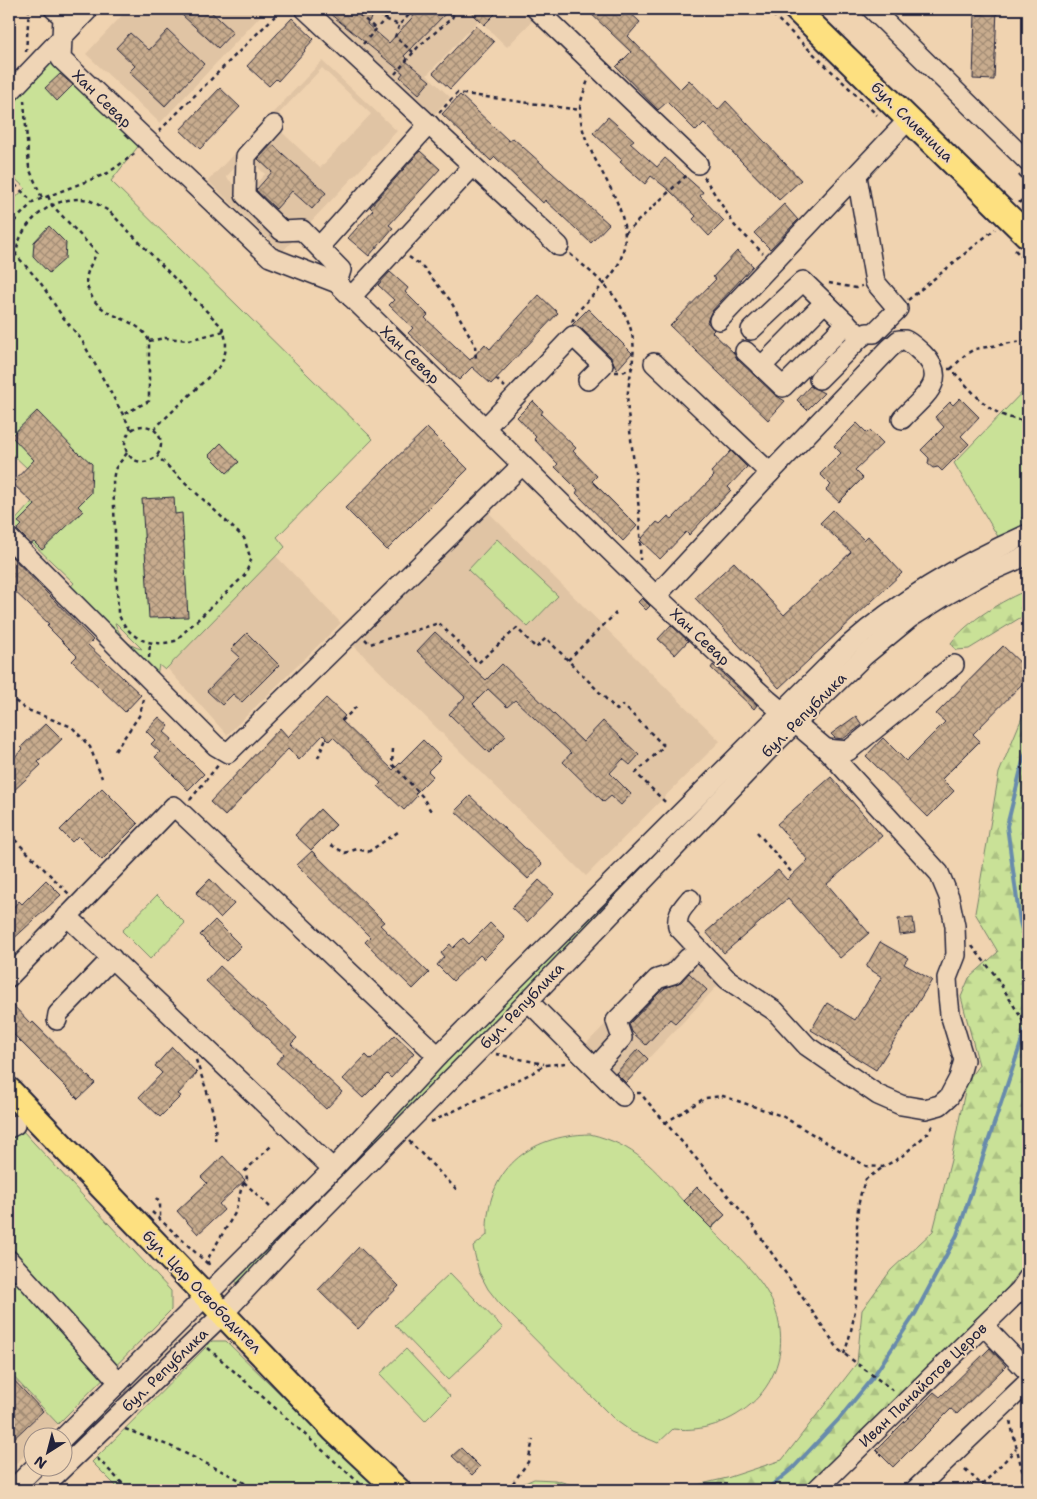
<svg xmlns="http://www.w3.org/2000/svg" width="1037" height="1499" font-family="'Shantell Sans',sans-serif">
  <defs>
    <pattern id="forest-firs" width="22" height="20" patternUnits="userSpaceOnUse" patternTransform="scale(1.25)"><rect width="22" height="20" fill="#c9e197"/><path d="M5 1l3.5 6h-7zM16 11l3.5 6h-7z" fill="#acc183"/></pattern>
    <pattern id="building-cross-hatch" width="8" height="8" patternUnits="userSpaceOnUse" patternTransform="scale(1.25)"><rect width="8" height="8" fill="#c8ac8e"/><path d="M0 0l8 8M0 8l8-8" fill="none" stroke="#a28c75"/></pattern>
  </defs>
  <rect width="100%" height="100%" fill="#f0d3b0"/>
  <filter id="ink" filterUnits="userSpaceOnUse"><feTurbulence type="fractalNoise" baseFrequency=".02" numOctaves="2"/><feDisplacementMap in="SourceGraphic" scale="10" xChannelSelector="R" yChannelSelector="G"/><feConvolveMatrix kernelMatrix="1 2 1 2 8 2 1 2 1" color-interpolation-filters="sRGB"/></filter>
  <g filter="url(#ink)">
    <g fill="#e0c4a4" fill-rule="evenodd">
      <path d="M128,9h139l-107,114 -74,-69z"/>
      <path d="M315,9h206l12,11 -26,27 -28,-27 -52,55 23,22 -20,22z"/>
      <path d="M322,61l75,70 -115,121 -74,-71zM322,68l49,46 -51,54 -49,-46zM267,141l59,52 -14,16 -20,-18 -16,17 -21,-18 17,-19 -18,-16zM246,156l19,18 -20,21 -19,-18z"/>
      <path d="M485,509l235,232 -134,135 -234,-232zM502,664l97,93 5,-36 35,34 -9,10 -7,-6 -13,14 21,21 -10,11 -10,-9 -7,6 -41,-40 8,-9 -56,-53 -8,7 -19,-18 4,-15z"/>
      <path d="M276,556l65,67 -114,112 -60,-67z"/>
      <path d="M686,942l37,38 -99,104 -40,-38z"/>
      <path d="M9,1372l49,52 -13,12h-13v12l-23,23z"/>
    </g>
    <g fill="#c9e197" stroke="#768269" fill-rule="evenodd">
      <path d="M50,56l90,88 -29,37 262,258 -96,98 8,10 -120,123 -6,-5 -3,15 -92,-86 10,-11 -62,-59 34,-38 -37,-35v-246l16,-17 -16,-15v-72zM115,623h1l26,26c-13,-2 -23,-14 -27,-26z"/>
      <path d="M1028,386v169l-179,90 154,-100 -49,-82z"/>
      <path d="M497,539l61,57 -30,31 -60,-57z"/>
      <path d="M758,736l10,14 -523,540 -16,-15z"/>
      <path d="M157,895l28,28 -35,36 -28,-28z"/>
      <path d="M9,1116l162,175v19l-113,114 -49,-52z"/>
      <path d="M590,1134c46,11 63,34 93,67l14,-14 28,28 -14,14c22,23 51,47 63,77 27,69 -33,130 -101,123l-15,14 -26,-11 -18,-13 -115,-116 -11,-14 -9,-17 -6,-25 14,-12c-2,-65 42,-100 103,-101z"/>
      <path d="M450,1273l53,55 -55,52 -53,-55z"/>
      <path d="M212,1341h14l84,82 73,67h-263l-28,-28z"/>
      <path d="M406,1349l44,47 -25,25 -45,-47z"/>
    </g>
    <g fill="url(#forest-firs)" stroke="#768269">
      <path d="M1028,590v23l-59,36 -13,1 -5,-7c15,-21 53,-44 77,-53z"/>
      <path d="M1028,703v554l-26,39 -199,194h-127l51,-12 55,-18 75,-97 5,-53 29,-40 42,-39 18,-71 16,-79 12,-16 -18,-68 8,-19 29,-26 -23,-39 24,-140z"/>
      <path d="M534,1479l21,1 34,10h-71v-4z"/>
    </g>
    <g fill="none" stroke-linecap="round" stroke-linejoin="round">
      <g stroke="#688bac" stroke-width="4">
        <path d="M1028,752l-4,5 -17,69 13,96 8,30"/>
        <path d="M766,1490l27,-22 46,-49 34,-42 42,-63 42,-79 71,-213"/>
      </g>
    </g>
    <g fill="url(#building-cross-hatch)" stroke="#22223b">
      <path d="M188,9h20l25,23 -15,16 -36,-33z"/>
      <path d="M324,9h47l5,4 -9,11 22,19 31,-34h30l-46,47 3,3 -1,2 24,20 -11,13 -19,-17 3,-4z"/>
      <path d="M468,9h32l-16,16z"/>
      <path d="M586,9h40l14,13 -12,14 52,53 9,-9 29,30 8,-9 75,79 -22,20 -75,-77 -8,8 -29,-29 -9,8 -42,-43 15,-15z"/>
      <path d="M984,9h13l-3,71 -21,-1 2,-65h9z"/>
      <path d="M292,18l22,21 -10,11 1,1 -27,30 -2,-2 -7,7 -22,-20z"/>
      <path d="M476,26l18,16 -44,47 -17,-16z"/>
      <path d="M168,30l36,34 -39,42 -36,-34 6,-6 -19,-18 14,-15 19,17z"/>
      <path d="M60,74l13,11 -16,16 -12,-13z"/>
      <path d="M220,88l20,19 -40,42 -20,-19z"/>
      <path d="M460,95l49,46 4,-3 96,86 -18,19 -46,-43 -2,3 -48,-46 -4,4 -49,-47z"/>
      <path d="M608,117l26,23 -4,3 27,24 8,-9 38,34 -3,4 24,25 -15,15 -16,-17 3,-3 -27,-26 -18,-14 -6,8 -25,-22 2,-2 -29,-27z"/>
      <path d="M272,144l54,49 -14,16 -20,-18 -16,18 -20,-19 16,-18 -14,-13z"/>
      <path d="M420,151l20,18 -51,56 4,3 -24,28 -21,-18 25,-28 -3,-3z"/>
      <path d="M784,204l14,16 -28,29 -16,-16z"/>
      <path d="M49,226l17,17 -1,16 -16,14 -16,-17 1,-14z"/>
      <path d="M737,251l16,15 -42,46 -4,10 7,8 -2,2 22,21 3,6 38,36 10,6 -17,19 -98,-94 46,-47 -3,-2z"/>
      <path d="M390,272l18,16 -3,4 23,23 -3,3 45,42 15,-16 5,5 49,-54 19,18 -67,71 -19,-17 -13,13 -51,-47 5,-5 -24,-23 5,-5 -16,-15z"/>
      <path d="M588,309l44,44 -15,17 -6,-13 -30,-29 -9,-3z"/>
      <path d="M810,386l14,7 -17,17 -10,-10z"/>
      <path d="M960,398l19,19 -18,19 8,8 -27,27 -4,-4 -5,1 -5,-4 1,-6 -8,-8 23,-23 -9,-10 15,-15 3,3z"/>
      <path d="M533,401l10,10 -2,3 35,34 -3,3 24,25 -5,5 45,45 -14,15 -47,-48 2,-3 -23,-23 3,-3 -24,-25 2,-2 -19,-20z"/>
      <path d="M37,411l43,44 1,-1 11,10 -1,29 -13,13 5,5 -41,39 -8,-8 -3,2 -14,-14 5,-5 -4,-3 17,-17 -23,-22 22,-23 -23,-24z"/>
      <path d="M857,423l10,10 3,-3 13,13 -28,27 8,8 -24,24 -13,-12 5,-5 -11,-11 21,-21 -7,-7z"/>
      <path d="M427,428l41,41 -81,81 -42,-42z"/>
      <path d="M221,443l18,19 -12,11 -18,-18z"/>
      <path d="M731,451l16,16 -19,20 3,3 -42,45 -3,-3 -26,27 -20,-19 17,-18 3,2 8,-8 4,3 42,-43 -3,-4z"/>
      <path d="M174,497l1,17 7,-1 6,104 -39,1 -7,-119z"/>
      <path d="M833,510l31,30 4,-4 34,37 -123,115 -84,-90 39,-36 50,53 67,-63 -31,-29z"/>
      <path d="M9,554l84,86 -5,5 53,50 -16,17 -53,-51 5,-5 -30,-30 2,-2 -40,-38z"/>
      <path d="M642,598l8,8 -4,4 -8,-8z"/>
      <path d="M671,625l17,16 -13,14 -17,-16z"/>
      <path d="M435,632l51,48 16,-16 81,78 20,-21 36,34 -9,10 -7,-6 -13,14 21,21 -10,11 -10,-9 -7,6 -41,-40 8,-9 -56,-53 -8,7 -19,-18 -15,15 33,32 -17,17 -40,-39 16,-17 -48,-46z"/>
      <path d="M247,633l32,32 -37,37 -9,-8 -11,11 -15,-14 33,-34 -9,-8z"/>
      <path d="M1003,646l25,24v8l-55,56 7,7 -38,38 12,12 -26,26 -62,-61 17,-18 23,23 39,-39 -9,-8z"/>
      <path d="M713,665l44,40 -3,4 -43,-41z"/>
      <path d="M326,698l19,18 -4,4 52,50 30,-30 18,18 -13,13 5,5 -18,18 2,2 -13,14 -26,-24 3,-3 -48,-46 -4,4 -6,-6 -24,25 -11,-11 -63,67 -15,-14 70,-74 8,9z"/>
      <path d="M856,716l6,9 -19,14 -8,-1 -4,-4z"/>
      <path d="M159,717l10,9 -5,6 8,7 -1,2 33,33 -16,16 -33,-33 5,-5 -9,-8 4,-4 -9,-9z"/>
      <path d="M46,723l16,16 -24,23 3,3 -32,30v-33l14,-13 -2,-2z"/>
      <path d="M831,777l51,59 -55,48 42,49 -29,25 -52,-60 -64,55 -18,-21 72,-62 9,10 21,-20 -31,-36z"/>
      <path d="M102,788l36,36 -36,36 -24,-24 -6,6 -12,-12z"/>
      <path d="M470,796l72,68 -14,15 -73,-68z"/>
      <path d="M320,809l16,16 -25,25 -16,-15z"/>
      <path d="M312,851l72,71 -4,3 49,48 -16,16 -48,-47 5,-5 -73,-72z"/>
      <path d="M210,879l24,25 -14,14 -24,-25z"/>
      <path d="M46,880l15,15 -52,48v-31l10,-11 3,3z"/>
      <path d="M539,880l15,14 -27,28 -15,-14z"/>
      <path d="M913,918l2,15 -15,2 -2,-16z"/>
      <path d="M215,920l26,26 -15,15 -26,-26z"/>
      <path d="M490,923l15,15 -21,21 -4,-4 -27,26 -16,-16 7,-8 -3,-4 9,-9 3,4 10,-10 6,6z"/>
      <path d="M880,942l28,16 -4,6 28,16 -56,90 -65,-40 16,-27 28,17 27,-43 -16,-10z"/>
      <path d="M220,966l77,72 -6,6 51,48 -16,17 -50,-46 8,-9 -78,-73z"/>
      <path d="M689,973l18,17 -32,33 -5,-4 -24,26 -14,-13 -3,-8 29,-30 7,-6 16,-6z"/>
      <path d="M9,1001l22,23 2,-2 62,61 -17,16 -69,-69z"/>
      <path d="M395,1035l19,18 -23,25 -4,-4 -24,24 -20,-19 23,-24 5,5z"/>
      <path d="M172,1047l25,26 -19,21 3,2 -21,21 -21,-20 23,-24 -7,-7z"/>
      <path d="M638,1049l10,10 -22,24 -10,-10z"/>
      <path d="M223,1156l22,24 -26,24 5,6 -26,24 -21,-23 30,-28 -6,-6z"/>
      <path d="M697,1187l28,28 -14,13 -27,-27z"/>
      <path d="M359,1247l40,39 -41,43 -40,-39z"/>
      <path d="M990,1348l16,18 -49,48 -6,-5 -58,58 -17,-17 58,-58 6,5z"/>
      <path d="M9,1375l34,36 -34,32z"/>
      <path d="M461,1448l19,19 -8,8 -20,-19z"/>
    </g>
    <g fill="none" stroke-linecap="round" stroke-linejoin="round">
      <g stroke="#22223b" stroke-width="22">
        <g id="minor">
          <path d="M54,9l9,8 -2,42 209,198 67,26 319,313 112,104 58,49 113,124 10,24 6,29 1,29 -9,23 1,17 2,19 14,46 -5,18 -10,19 -9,8 -15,4 -24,-4 -23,-10 -71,-49 -32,-35 -48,-32 -49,-52c-2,-13 4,-18 12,-28"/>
          <path d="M305,9l254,237"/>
          <path d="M536,9l162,155"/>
          <path d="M872,9l156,153"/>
          <path d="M9,93l80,-84"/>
          <path d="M274,125l-28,31 -1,39 37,36 20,-1 39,40 -4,13"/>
          <path d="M857,176l18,106 23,27 -24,24"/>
          <path d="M319,247l110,-123"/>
          <path d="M351,297l122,-131"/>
          <path d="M719,320l190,-201"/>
          <path d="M751,330l52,-49 58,56"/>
          <path d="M745,351l38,36 64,-64"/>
          <path d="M654,363l116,110"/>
          <path d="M761,367l64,-65"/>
          <path d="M819,379l42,-42 6,-4h4"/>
          <path d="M485,428l88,-92 30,29 -15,15"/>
          <path d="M9,538l207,208 12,7 294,-288"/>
          <path d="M656,596l114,-123 120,-125 9,-8h6c7,3 12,9 18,14 28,27 -2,44 -21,65"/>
          <path d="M826,749l22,2 106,-86"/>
          <path d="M67,916l266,253"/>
          <path d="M9,977l165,-171 264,250"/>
          <path d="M528,1001l95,95"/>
          <path d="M57,1020l1,-6 54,-56"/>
          <path d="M596,1067l26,-29 -6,-17 41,-42 16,-5 15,-16"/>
          <path d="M9,1128l6,-3"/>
          <path d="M9,1260l110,122"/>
          <path d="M984,1326l44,46"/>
          <path d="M62,1439l271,-270 105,-113 411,-411c54,-48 114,-82 179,-111"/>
          <path d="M12,1490l24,-24"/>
          <path d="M40,1490l183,-176 71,-76 234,-237 247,-258 89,-87 46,-38 33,-21 39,-22 46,-20"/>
          <path d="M816,1490l204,-200 8,-12"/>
          <path d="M915,1490l113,-108"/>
        </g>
      </g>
      <g stroke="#22223b" stroke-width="28">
        <g id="major">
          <path d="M796,9l232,227"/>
          <path d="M9,1090l325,340 64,60"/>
        </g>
      </g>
      <g stroke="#22223b" stroke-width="2.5" stroke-dasharray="4 4" stroke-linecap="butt">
        <path d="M353,9l23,20"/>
        <path d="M374,9l11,10 14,6 16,-16"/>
        <path d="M767,9l110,106"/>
        <path d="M852,9l5,5"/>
        <path d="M399,26l-4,11 18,15"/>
        <path d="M363,44l31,-35"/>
        <path d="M26,52l3,-43"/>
        <path d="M395,74l23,-27 34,-29 4,-9"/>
        <path d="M24,100l5,68 13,30"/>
        <path d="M439,113l18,-20 123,17"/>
        <path d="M159,131l123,-122"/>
        <path d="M1019,175l9,10"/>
        <path d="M704,177l31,49 28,27"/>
        <path d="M9,179l24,23"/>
        <path d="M48,196l4,9 45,48c-4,7 -8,14 -10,22 -2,6 0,12 3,18 11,27 49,23 59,48v60l-27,14"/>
        <path d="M1019,203l9,-9"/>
        <path d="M9,227l24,-25 75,-29 29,-21"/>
        <path d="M625,233l63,-59"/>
        <path d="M1015,250l13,13"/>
        <path d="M570,254c23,20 45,36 57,65 16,36 -3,58 1,93 5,50 14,99 12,148"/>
        <path d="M409,257l14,10 27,33 25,45 1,15"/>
        <path d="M829,283l27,5 6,-2"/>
        <path d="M908,300l87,-71"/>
        <path d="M572,322c11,-24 42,-39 50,-67 16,-52 -41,-94 -42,-145 0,-9 5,-21 8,-30"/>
        <path d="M149,341l16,-3 24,2 35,-9"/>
        <path d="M948,369h3c26,26 38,49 77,52"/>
        <path d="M951,369l15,-15 9,-5 53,-9"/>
        <path d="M615,372h8l10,-5"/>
        <path d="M496,379l9,8"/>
        <circle cx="143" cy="444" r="18"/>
        <path d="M131,429l-50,-90 -19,-23 -22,-34 -24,-27c2,-32 39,-62 72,-55 7,2 15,8 21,11l113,116c6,15 5,25 -2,39l-66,63"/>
        <path d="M127,453l-12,16 -2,11 5,133c10,25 30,35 57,28l70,-66 6,-15 -7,-22 -87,-82"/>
        <path d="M1022,519l6,-8"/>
        <path d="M9,594l3,2 -3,3"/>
        <path d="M365,639l5,5 69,-21 39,40 39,-35 19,20 10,-10 71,72 6,-5 41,41 -28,27 31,31"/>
        <path d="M149,658l1,-14"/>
        <path d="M568,660l48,-47"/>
        <path d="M9,696l16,13 47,18 18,20 12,31"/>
        <path d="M342,721l16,-16"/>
        <path d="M393,749l-1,15 30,32 10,17"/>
        <path d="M115,751l24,-35 6,-20"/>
        <path d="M318,758l8,-20"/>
        <path d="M190,800l29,-36"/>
        <path d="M757,832l36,42"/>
        <path d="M9,834l60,60"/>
        <path d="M331,845l14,8 12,-4 11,3 33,-22"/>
        <path d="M972,946l23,29 33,54"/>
        <path d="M496,1054l48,10"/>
        <path d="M196,1060c8,25 22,55 19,81"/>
        <path d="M637,1093h3l108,126 91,131 56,42"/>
        <path d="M431,1122l103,-50c15,-12 18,-5 34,-10"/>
        <path d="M665,1123l40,-25 18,-2 59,20 84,50 17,1 18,-10 27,-24 6,-10"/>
        <path d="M409,1141l49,50"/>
        <path d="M244,1182l28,27"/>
        <path d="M156,1198l4,5v15"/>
        <path d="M152,1212l57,53"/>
        <path d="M209,1265l-2,-5 28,-47 7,-27 5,-8 -2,-7 26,-25"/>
        <path d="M208,1348l159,142"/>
        <path d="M844,1354c10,-28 14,-57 14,-87 0,-31 -5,-59 8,-88l16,-11"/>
        <path d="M1010,1421l17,69"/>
        <path d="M125,1429l45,17 70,34 14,10"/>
        <path d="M97,1458l32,32"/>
        <path d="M965,1469l22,21"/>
        <path d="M982,1485l34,-36"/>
        <path d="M508,1490l20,-28 5,-22"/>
      </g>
      <use href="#minor" stroke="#efd5b6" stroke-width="19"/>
      <use href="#major" stroke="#fde080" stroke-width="24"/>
    </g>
  </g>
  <g text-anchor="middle" stroke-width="4" stroke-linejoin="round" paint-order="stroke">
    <g font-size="15" fill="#22223b" stroke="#efd5b6">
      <text transform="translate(102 99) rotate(44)" y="5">Хан Севар</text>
      <text transform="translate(912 122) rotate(44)" y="5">бул. Сливница</text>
      <text transform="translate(410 355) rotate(44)" y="5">Хан Севар</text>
      <text transform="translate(700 637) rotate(43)" y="5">Хан Севар</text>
      <text transform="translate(804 715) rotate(-45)" y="5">бул. Република</text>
      <text transform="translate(522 1006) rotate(-46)" y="5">бул. Република</text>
      <text transform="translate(202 1292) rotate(46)" y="5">бул. Цар Освободител</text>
      <text transform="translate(165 1370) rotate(-44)" y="5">бул. Република</text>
      <text transform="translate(923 1385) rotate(-44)" y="5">Иван Панайотов Церов</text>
    </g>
  </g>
  <rect width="1037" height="1499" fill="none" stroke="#efd5b6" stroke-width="30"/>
  <rect x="15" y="15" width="1007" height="1469" fill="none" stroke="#22223b" stroke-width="2" filter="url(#ink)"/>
  <g transform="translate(48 1452) rotate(216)"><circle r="24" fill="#efd5b6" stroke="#9d8d85"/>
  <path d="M0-4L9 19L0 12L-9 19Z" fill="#22223b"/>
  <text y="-8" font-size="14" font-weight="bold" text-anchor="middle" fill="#22223b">N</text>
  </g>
</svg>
